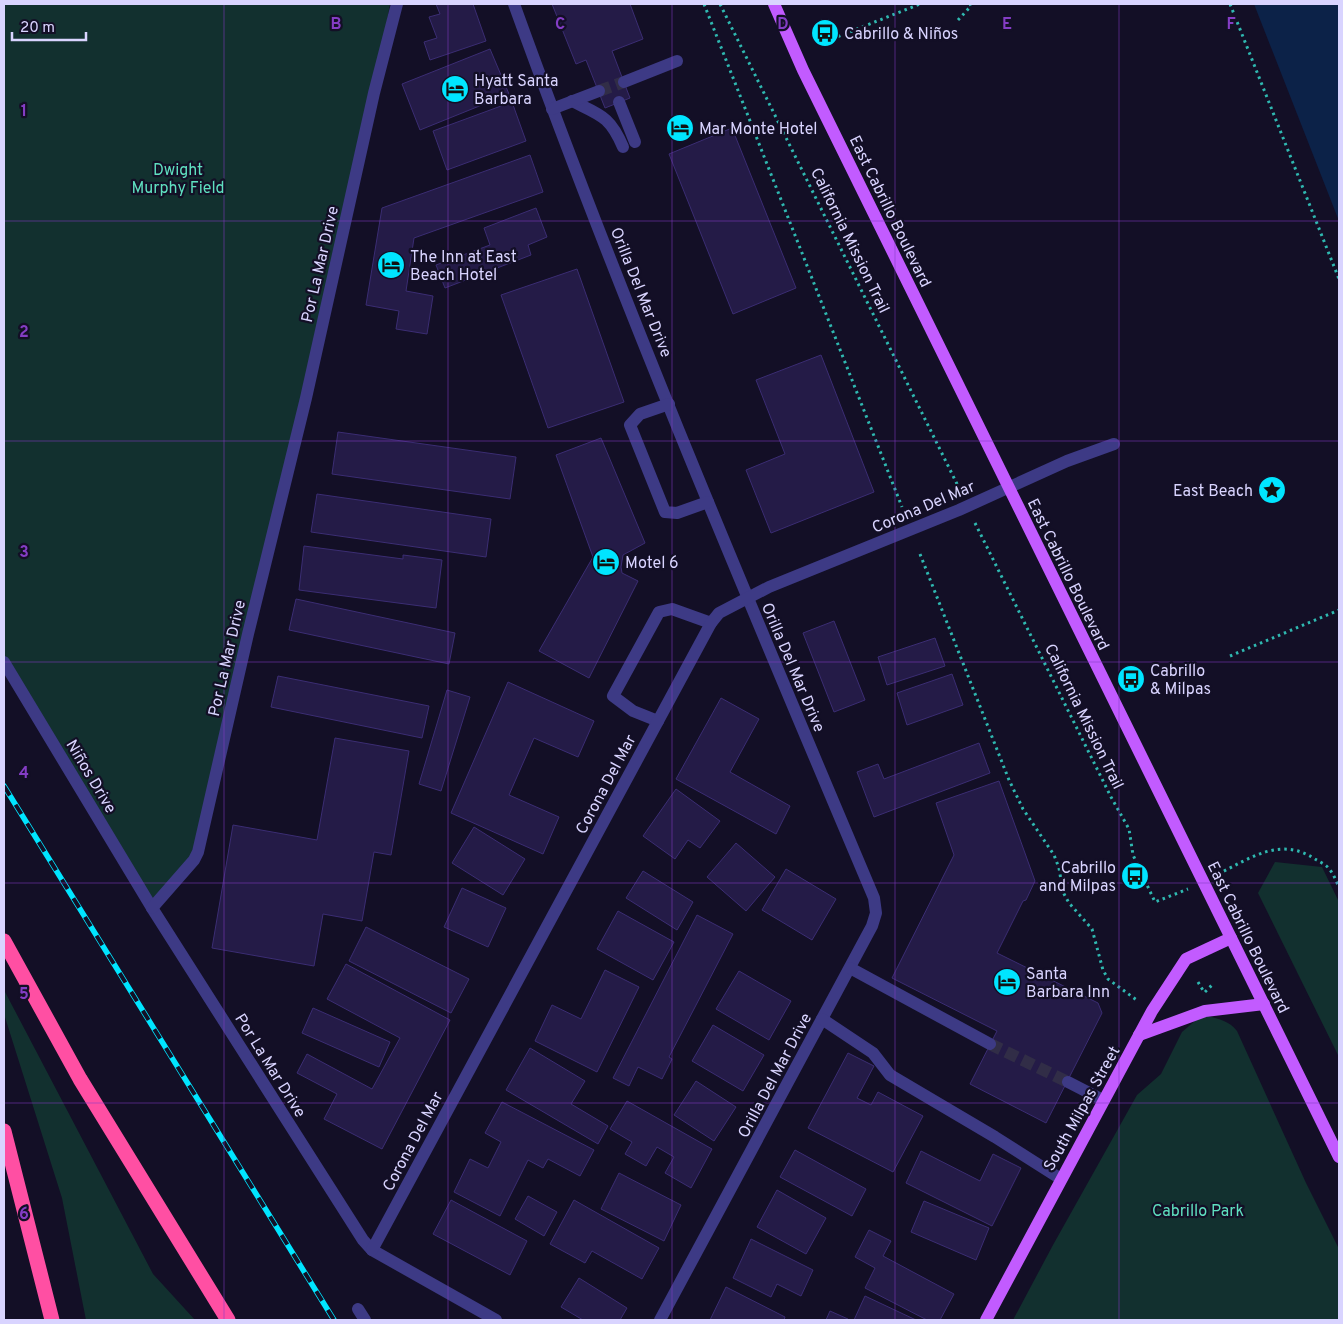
<svg xmlns="http://www.w3.org/2000/svg" width="1343" height="1324" font-family="Overpass,sans-serif">
  <rect width="100%" height="100%" fill="#130f26"/>
  <g fill="#12302f">
    <path d="M4,4h386l-16,89 -176,759 -46,56 -148,-246z"/>
    <path d="M1275,862l47,5 17,35v155l-81,-164z"/>
    <path d="M4,990l149,284 42,46h-109l-24,-122 -58,-184z"/>
    <path d="M1207,1016c13,3 22,5 30,15l69,152 33,66v71h-326l40,-75 84,-150 24,-21 21,-42 14,-12z"/>
  </g>
  <path fill="#0c2248" d="M1254,4h85v217z"/>
  <g fill="#241b47" stroke="#3b2d73">
    <path d="M436,4h37l13,37 -56,19 -6,-18 13,-4 -8,-21 11,-3z"/>
    <path d="M552,4h78l13,35 -31,12 18,47 -25,10 -19,-48 -10,4z"/>
    <path d="M490,49l19,45 -89,36 -18,-46z"/>
    <path d="M512,102l14,39 -79,29 -14,-39z"/>
    <path d="M732,128l64,160 -63,26 -64,-160z"/>
    <path d="M530,155l13,37 -129,46 -8,53 27,5 -6,38 -31,-5 3,-18 -33,-6 16,-97z"/>
    <path d="M536,208l11,29 -19,8 3,10 -86,33 -9,-23 54,-20 -6,-17z"/>
    <path d="M577,269l47,133 -76,26 -47,-133z"/>
    <path d="M821,355l53,137 -103,41 -25,-63 39,-16 -29,-74z"/>
    <path d="M338,432l178,25 -6,42 -178,-25z"/>
    <path d="M601,438l44,105 -22,12 -2,12 1,6 16,8 -49,97 -50,-27 54,-94 -37,-102z"/>
    <path d="M317,494l174,25 -5,38 -175,-25z"/>
    <path d="M304,546l99,13v-4l39,5 -6,48 -137,-18z"/>
    <path d="M296,599l159,34 -6,31 -160,-34z"/>
    <path d="M834,621l31,79 -31,12 -31,-79z"/>
    <path d="M935,638l10,28 -58,19 -9,-28z"/>
    <path d="M952,674l11,31 -56,20 -10,-32z"/>
    <path d="M278,676l151,30 -7,32 -151,-31z"/>
    <path d="M508,682l86,39 -16,36 -44,-19 -25,57 50,22 -16,37 -92,-41z"/>
    <path d="M447,690l23,7 -29,94 -22,-7z"/>
    <path d="M721,698l38,21 -29,53 60,34 -14,28 -100,-55z"/>
    <path d="M335,738l74,13 -18,104 -17,-3 -12,69 -39,-7 -9,52 -102,-18 21,-123 84,15z"/>
    <path d="M979,743l11,30 -116,44 -17,-45 21,-8 6,15z"/>
    <path d="M999,781l36,100 -9,19 -3,1 -26,52 101,50 4,10 -56,110 -76,-39 27,-53 -105,-53 62,-123 -18,-52z"/>
    <path d="M676,789l44,32 -20,27 -12,-8 -13,19 -32,-23z"/>
    <path d="M474,827l51,32 -22,36 -51,-32z"/>
    <path d="M736,843l39,34 -29,34 -39,-34z"/>
    <path d="M786,869l50,30 -24,41 -50,-30z"/>
    <path d="M643,871l50,31 -16,28 -51,-32z"/>
    <path d="M462,888l44,20 -18,39 -44,-20z"/>
    <path d="M618,911l56,31 -21,38 -56,-31z"/>
    <path d="M697,915l36,19 -64,123 3,2 -10,20 -24,-12 -9,19 -16,-8z"/>
    <path d="M366,927l103,52 -18,34 -102,-52z"/>
    <path d="M346,964l104,56 -68,129 -58,-30 13,-25 -40,-21 10,-19 65,35 28,-51 -73,-39z"/>
    <path d="M605,970l34,17 -42,85 -62,-31 17,-36 29,14z"/>
    <path d="M739,971l52,30 -22,39 -53,-31z"/>
    <path d="M313,1008l77,34 -11,25 -77,-34z"/>
    <path d="M713,1025l51,30 -21,36 -51,-30z"/>
    <path d="M530,1048l55,33 -14,23 37,22 -10,18 -92,-54z"/>
    <path d="M848,1053l26,13 -17,32 14,7 7,-13 45,24 -30,56 -85,-44z"/>
    <path d="M696,1081l40,26 -22,34 -40,-26z"/>
    <path d="M627,1101l85,48 -21,39 -26,-15 9,-16 -17,-10 -11,19 -21,-12 7,-12 -22,-13z"/>
    <path d="M502,1102l92,48 -14,26 -32,-17 -5,9 -15,-8 -28,56 -46,-24 16,-33 18,9 13,-26 -16,-9z"/>
    <path d="M795,1150l71,39 -14,27 -72,-39z"/>
    <path d="M921,1151l59,30 13,-27 28,14 -29,58 -86,-43z"/>
    <path d="M619,1173l62,32 -17,36 -63,-32z"/>
    <path d="M777,1190l49,28 -20,36 -49,-27z"/>
    <path d="M528,1196l29,16 -13,24 -29,-17z"/>
    <path d="M451,1200l76,41 -17,34 -77,-41z"/>
    <path d="M574,1200l85,48 -17,31 -50,-28 -7,12 -35,-19z"/>
    <path d="M924,1201l65,27 -13,32 -65,-28z"/>
    <path d="M869,1230l22,11 -8,15 71,38 -14,26h-13l-62,-32 10,-20 -20,-11z"/>
    <path d="M751,1239l62,31 -12,26 -24,-12 -6,13 -38,-19z"/>
    <path d="M579,1278l48,30 -7,12h-37l-22,-13z"/>
    <path d="M726,1287l59,30 -1,3h-74z"/>
    <path d="M865,1296l51,24h-62z"/>
    <path d="M830,1311l18,8 -1,1h-21z"/>
  </g>
  <g fill="none" stroke-linecap="round" stroke-linejoin="round">
    <g stroke="#312d47" stroke-width="12" stroke-dasharray="12 6" stroke-linecap="butt">
      <path d="M599,91l25,-9"/>
      <path d="M990,1044l78,38"/>
    </g>
    <g stroke="#2fb8b0" stroke-width="3" stroke-dasharray="2.5 4" stroke-linecap="butt">
      <path d="M704,4l198,503"/>
      <path d="M720,4l240,486"/>
      <path d="M1230,4l109,275"/>
      <path d="M958,20l13,-14 -1,-2"/>
      <path d="M832,39l88,-35"/>
      <path d="M975,523l136,274 18,32 4,26 22,47 33,-13"/>
      <path d="M920,554l89,226 14,29 31,46 5,13 4,24 6,11 23,26 11,41 5,9 30,22"/>
      <path d="M1230,656l109,-46"/>
      <path d="M1218,874c33,-16 62,-38 97,-15 5,3 12,6 15,11 4,5 6,11 9,17"/>
      <path d="M1198,982l6,10"/>
      <path d="M1205,992l8,-8"/>
    </g>
    <g stroke="#3d3a85" stroke-width="12">
      <path d="M514,4c109,302 235,598 360,894l2,15 -4,13 -212,394"/>
      <path d="M624,82l53,-21"/>
      <path d="M572,101c28,14 38,15 51,46"/>
      <path d="M619,102l16,40"/>
      <path d="M552,109l47,-18"/>
      <path d="M669,404l-29,10 -10,11 35,87 12,1 31,-11"/>
      <path d="M4,662l148,246 211,332 9,10 124,70"/>
      <path d="M658,721l-25,-10 -20,-15 46,-84 13,-3 39,14"/>
      <path d="M152,908l42,-48 4,-8 50,-218 58,-236 68,-305 23,-89"/>
      <path d="M850,968l140,76"/>
      <path d="M822,1019l51,34 17,22 105,62 66,42"/>
      <path d="M1068,1082l35,18"/>
      <path d="M372,1250l339,-627 8,-10 50,-26 190,-77 108,-49 47,-17"/>
      <path d="M358,1309l7,11"/>
    </g>
    <g stroke="#c25bff" stroke-width="12">
      <path d="M774,4l29,66 536,1087"/>
      <path d="M1139,1035l66,-24 59,-7"/>
      <path d="M986,1320l166,-309 34,-52 45,-21"/>
    </g>
    <g stroke="#ff4fa3" stroke-width="15">
      <path d="M4,941l76,138 148,241"/>
      <path d="M4,1131l48,189"/>
    </g>
    <g stroke="#00e5ff" stroke-width="5.5">
      <path id="rail" d="M4,786l330,534"/>
    </g>
    <use href="#rail" stroke="#130f26" stroke-width="4" stroke-dasharray="11" stroke-linecap="butt"/>
  </g>
  <path fill="none" stroke="#843dc5" stroke-width="1" stroke-opacity="0.55" d="M224,4v1316M448,4v1316M672,4v1316M895,4v1316M1119,4v1316M4,221h1335M4,441h1335M4,662h1335M4,883h1335M4,1103h1335"/>
  <defs>
    <g id="bus-disc" transform="scale(1.4375)"><circle r="9.5" fill="#00e5ff" stroke="#130f26"/><path d="M-5-6H5V4H4V6H2V4H-2V6H-4V4H-5ZM-3.5-4V0h7V-4ZM-3.5 1.2v1.5H-2V1.2ZM2 1.2v1.5H3.5V1.2Z" fill="#111"/></g>
    <g id="hotel-disc" transform="scale(1.4375)"><circle r="9.5" fill="#00e5ff" stroke="#130f26"/><path d="M-6-4.5h1.5V1H6V5H4.5V3h-9V5H-6ZM-4 0a1.8 1.8 0 1 1 3.6 0ZM.5 0V-2.5h3Q6-2.5 6 0Z" fill="#111"/></g>
    <g id="sight-disc" transform="scale(1.4375)"><circle r="9.5" fill="#00e5ff" stroke="#130f26"/><path d="M0-6L1.8-2.2L6-1.7L2.9 1.2L3.7 5.4L0 3.3L-3.7 5.4L-2.9 1.2L-6-1.7L-1.8-2.2Z" fill="#111"/></g>
  </defs>
  <g fill-rule="evenodd">
    <use href="#bus-disc" x="825" y="33"/>
    <use href="#hotel-disc" x="455" y="89"/>
    <use href="#hotel-disc" x="680" y="128"/>
    <use href="#hotel-disc" x="391" y="265"/>
    <use href="#sight-disc" x="1272" y="490"/>
    <use href="#hotel-disc" x="606" y="562"/>
    <use href="#bus-disc" x="1131" y="679"/>
    <use href="#bus-disc" x="1135" y="876"/>
    <use href="#hotel-disc" x="1007" y="982"/>
  </g>
  <g text-anchor="middle" stroke-width="4.5" stroke-linejoin="round" paint-order="stroke">
    <g font-size="16" fill="#d9d4ff" stroke="#130f26" text-anchor="start">
      <text x="844" y="39">Cabrillo &amp; Niños</text>
      <text x="474" y="86">Hyatt Santa<tspan x="474" dy="18">Barbara</tspan></text>
      <text x="699" y="134">Mar Monte Hotel</text>
      <text x="410" y="262">The Inn at East<tspan x="410" dy="18">Beach Hotel</tspan></text>
      <text x="1253" y="496" text-anchor="end">East Beach</text>
      <text x="625" y="568">Motel 6</text>
      <text x="1150" y="676">Cabrillo<tspan x="1150" dy="18">&amp; Milpas</tspan></text>
      <text x="1116" y="873" text-anchor="end">Cabrillo<tspan x="1116" dy="18">and Milpas</tspan></text>
      <text x="1026" y="979">Santa<tspan x="1026" dy="18">Barbara Inn</tspan></text>
    </g>
    <g font-size="16" fill="#5fe0c0" stroke="#130f26">
      <text x="178" y="175">Dwight<tspan x="178" dy="18">Murphy Field</tspan></text>
      <text x="1198" y="1216">Cabrillo Park</text>
    </g>
    <g font-size="16" fill="#d9d4ff" stroke="#130f26">
      <text transform="translate(891 211) rotate(64)" y="6">East Cabrillo Boulevard</text>
      <text transform="translate(851 240) rotate(64)" y="6">California Mission Trail</text>
      <text transform="translate(319 264) rotate(-77)" y="6">Por La Mar Drive</text>
      <text transform="translate(642 292) rotate(68)" y="6">Orilla Del Mar Drive</text>
      <text transform="translate(923 506) rotate(-23)" y="6">Corona Del Mar</text>
      <text transform="translate(1069 574) rotate(64)" y="6">East Cabrillo Boulevard</text>
      <text transform="translate(226 658) rotate(-77)" y="6">Por La Mar Drive</text>
      <text transform="translate(794 667) rotate(67)" y="6">Orilla Del Mar Drive</text>
      <text transform="translate(1085 716) rotate(64)" y="6">California Mission Trail</text>
      <text transform="translate(92 776) rotate(59)" y="6">Niños Drive</text>
      <text transform="translate(605 784) rotate(-62)" y="6">Corona Del Mar</text>
      <text transform="translate(1249 937) rotate(64)" y="6">East Cabrillo Boulevard</text>
      <text transform="translate(271 1065) rotate(58)" y="6">Por La Mar Drive</text>
      <text transform="translate(774 1075) rotate(-62)" y="6">Orilla Del Mar Drive</text>
      <text transform="translate(1081 1108) rotate(-61)" y="6">South Milpas Street</text>
      <text transform="translate(412 1141) rotate(-62)" y="6">Corona Del Mar</text>
    </g>
  </g>
  <g font-size="16" text-anchor="middle" font-weight="bold" fill="#843dc5" stroke="#130f26" stroke-width="4.5" stroke-linejoin="round" paint-order="stroke">
    <text x="336" y="29">B</text>
    <text x="560" y="29">C</text>
    <text x="783" y="29">D</text>
    <text x="1007" y="29">E</text>
    <text x="1231" y="29">F</text>
    <text x="24" y="116">1</text>
    <text x="24" y="337">2</text>
    <text x="24" y="557">3</text>
    <text x="24" y="778">4</text>
    <text x="24" y="999">5</text>
    <text x="24" y="1219">6</text>
  </g>
  <rect width="1343" height="1324" fill="none" stroke="#d9d4ff" stroke-width="10"/>
  <path d="M12 32v8h74v-8" fill="none" stroke="#d9d4ff" stroke-width="2.5"/>
  <text x="20" y="32" font-size="15" fill="#d9d4ff" stroke="#130f26" stroke-width="4" paint-order="stroke">20 m</text>
</svg>
